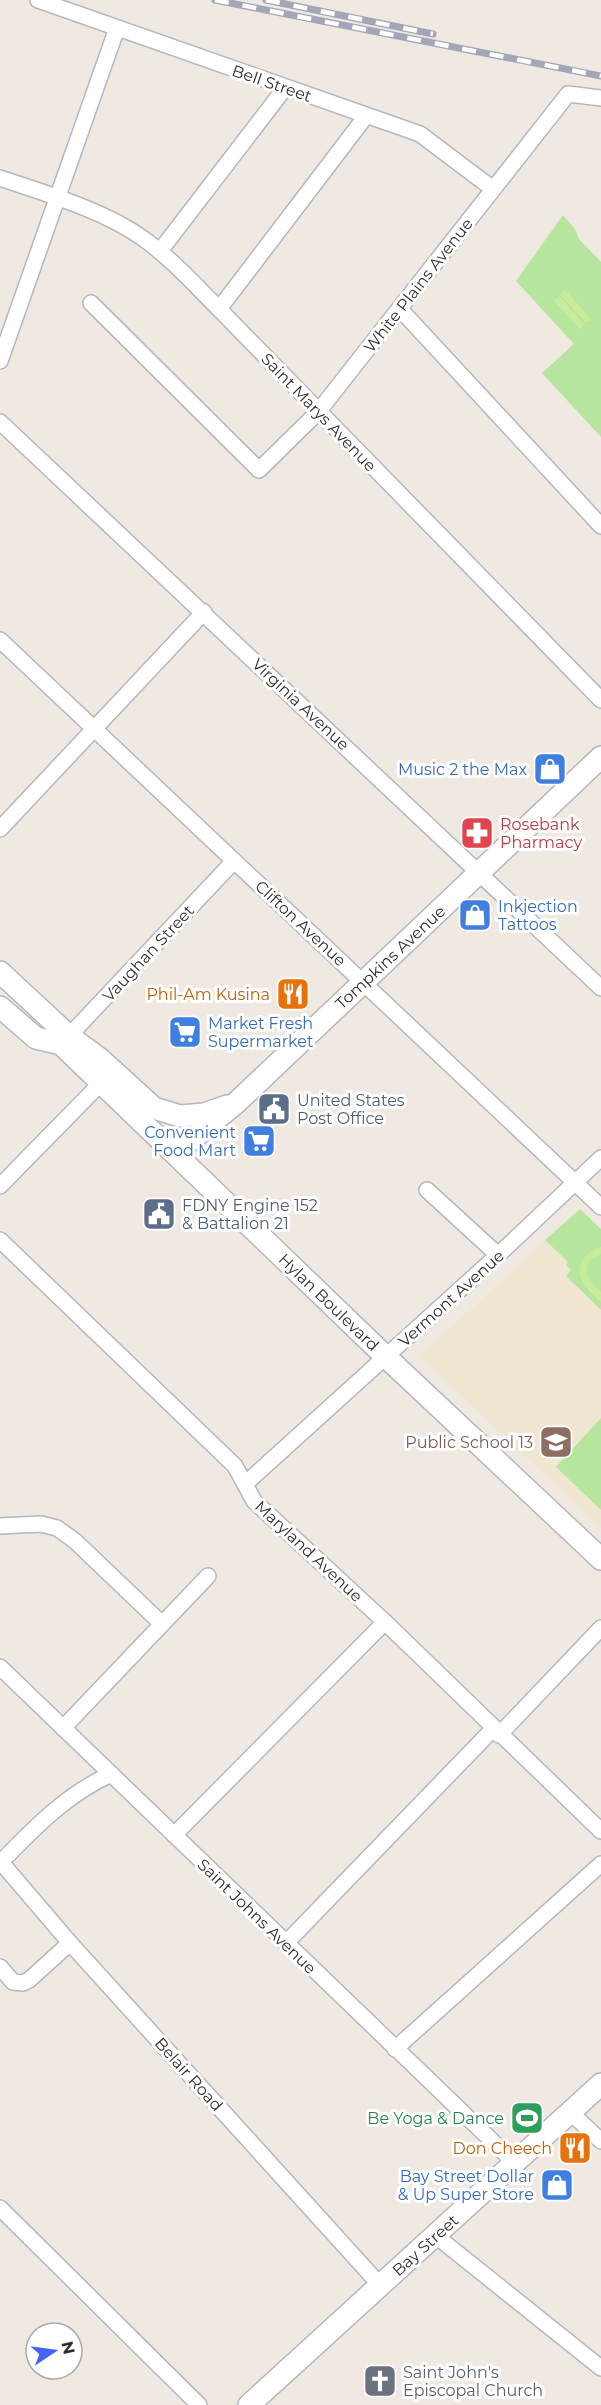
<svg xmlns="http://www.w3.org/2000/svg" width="601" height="2405" font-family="Montserrat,sans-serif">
  <rect width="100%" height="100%" fill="#efe9e1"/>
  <path fill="#f0e6d1" d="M580,1209l21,20v299l-181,-172z"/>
  <g fill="#b6e59e">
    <path d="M563,215l12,14 4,10 22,23v175l-59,-64 32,-29 -58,-63z"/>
    <path d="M580,1209l21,20v81l-35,-34 5,-6 -5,-5 2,-3 -23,-22z"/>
    <path d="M601,1418v92l-45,-43z"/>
  </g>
  <g fill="#c9ec9a">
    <path d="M565,290l26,29 -5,4 -26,-28z"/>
    <path d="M559,296l26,29 -5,4 -26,-28z"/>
    <path d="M601,1247v7l-10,5c-10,14 -1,23 10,33v10c-6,-6 -13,-11 -17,-18 -11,-15 0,-33 17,-37z"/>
  </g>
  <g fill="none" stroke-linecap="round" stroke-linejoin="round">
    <g stroke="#b4b7c1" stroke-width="18">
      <g id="street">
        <path d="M38,0l382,134 73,55"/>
        <path d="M0,178c44,15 103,32 141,59 29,20 53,47 78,72l382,391"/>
        <path d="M160,251l125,-163"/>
        <path d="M91,303l168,167 59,-58 250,-318 33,4"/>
        <path d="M219,309l147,-193"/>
        <path d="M400,309l201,217"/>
        <path d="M0,361l117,-333"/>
        <path d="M0,422l601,566"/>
        <path d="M0,640l601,567"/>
        <path d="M0,829l204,-217"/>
        <path d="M69,1036l165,-175"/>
        <path d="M0,1186l101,-103"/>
        <path d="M427,1190l71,65"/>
        <path d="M0,1240l235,226 19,35 131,121 216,209"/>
        <path d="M245,1484l253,-229 103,-97"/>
        <path d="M0,1526l41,-2 16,4 18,13 87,83"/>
        <path d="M0,1667l515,496"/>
        <path d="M63,1728l145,-152"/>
        <path d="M499,1735l102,-107"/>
        <path d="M174,1835l211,-213"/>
        <path d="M0,1861l70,82 310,342"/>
        <path d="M1,1862c33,-34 66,-68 110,-88"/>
        <path d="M286,1943l207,-214"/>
        <path d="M0,1967l13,15 10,1 6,-3 41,-37"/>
        <path d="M395,2049l206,-185"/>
        <path d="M570,2112l31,29"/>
        <path d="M0,2208l199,197"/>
        <path d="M436,2236l165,132"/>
      </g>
    </g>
    <g stroke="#b4b7c1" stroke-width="24">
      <g id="secondary">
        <path d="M0,972l69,64 31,23 54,49 26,8 24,-2 23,-8"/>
        <path d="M0,1007l36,31 25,6 325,313 215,202"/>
        <path d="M175,1153l61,-50 365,-346"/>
        <path d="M249,2405l352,-321"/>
      </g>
    </g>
    <use href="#street" stroke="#fff" stroke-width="15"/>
    <use href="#secondary" stroke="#fff" stroke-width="21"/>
    <g stroke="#a3a6b8" stroke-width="7">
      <g id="rail">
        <path d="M215,0l386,76"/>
        <path d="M266,0l167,34"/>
      </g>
    </g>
    <use href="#rail" stroke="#fff" stroke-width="4.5" stroke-dasharray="14" stroke-linecap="butt"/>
  </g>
  <defs>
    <g id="shop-square" transform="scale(1.725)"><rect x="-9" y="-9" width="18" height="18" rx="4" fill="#3f7fe0" stroke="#fff"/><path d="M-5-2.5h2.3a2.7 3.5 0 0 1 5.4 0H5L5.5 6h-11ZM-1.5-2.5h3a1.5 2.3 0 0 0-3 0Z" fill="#fff"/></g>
    <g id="pharmacy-square" transform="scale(1.725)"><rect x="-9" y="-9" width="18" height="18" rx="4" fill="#e0444e" stroke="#fff"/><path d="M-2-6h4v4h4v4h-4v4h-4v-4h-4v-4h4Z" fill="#fff"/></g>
    <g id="restaurant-square" transform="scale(1.725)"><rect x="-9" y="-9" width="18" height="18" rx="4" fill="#e8710a" stroke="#fff"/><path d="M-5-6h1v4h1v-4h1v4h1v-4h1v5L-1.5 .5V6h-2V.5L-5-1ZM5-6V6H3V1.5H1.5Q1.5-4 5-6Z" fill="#fff"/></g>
    <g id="supermarket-square" transform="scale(1.725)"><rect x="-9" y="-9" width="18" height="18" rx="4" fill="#3f7fe0" stroke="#fff"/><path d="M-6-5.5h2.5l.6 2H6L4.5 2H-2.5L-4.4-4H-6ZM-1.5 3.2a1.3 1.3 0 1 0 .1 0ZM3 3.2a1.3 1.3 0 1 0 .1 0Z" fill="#fff"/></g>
    <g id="civic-square" transform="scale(1.725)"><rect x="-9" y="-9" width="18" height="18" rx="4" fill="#5c6f8a" stroke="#fff"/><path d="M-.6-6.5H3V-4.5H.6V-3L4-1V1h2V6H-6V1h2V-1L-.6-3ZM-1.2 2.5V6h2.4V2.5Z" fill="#fff"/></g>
    <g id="school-square" transform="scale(1.725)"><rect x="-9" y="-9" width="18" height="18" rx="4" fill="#8d6e63" stroke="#fff"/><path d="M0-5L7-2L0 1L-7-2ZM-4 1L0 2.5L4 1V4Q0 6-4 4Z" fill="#fff"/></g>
    <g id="stadium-square" transform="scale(1.725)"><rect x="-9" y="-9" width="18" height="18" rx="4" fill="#2e9e5b" stroke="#fff"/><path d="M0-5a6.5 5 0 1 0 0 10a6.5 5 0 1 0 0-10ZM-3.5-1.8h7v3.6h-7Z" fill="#fff"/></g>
    <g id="church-square" transform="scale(1.725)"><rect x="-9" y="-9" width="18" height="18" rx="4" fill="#6b7280" stroke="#fff"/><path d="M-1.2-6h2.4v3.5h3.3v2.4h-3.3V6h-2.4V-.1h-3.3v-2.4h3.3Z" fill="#fff"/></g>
  </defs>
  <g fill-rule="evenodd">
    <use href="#shop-square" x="550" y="769"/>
    <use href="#pharmacy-square" x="477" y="833"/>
    <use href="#shop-square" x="475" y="915"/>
    <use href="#restaurant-square" x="293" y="994"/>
    <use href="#supermarket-square" x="185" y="1032"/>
    <use href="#civic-square" x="274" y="1109"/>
    <use href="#supermarket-square" x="259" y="1141"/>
    <use href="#civic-square" x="159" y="1214"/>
    <use href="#school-square" x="556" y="1442"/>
    <use href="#stadium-square" x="527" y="2118"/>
    <use href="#restaurant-square" x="575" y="2148"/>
    <use href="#shop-square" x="557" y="2185"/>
    <use href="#church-square" x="380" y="2381"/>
  </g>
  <g text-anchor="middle" stroke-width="6" stroke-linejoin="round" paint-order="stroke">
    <g font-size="16" fill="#2e2e2e" stroke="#fff">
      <text transform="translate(272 83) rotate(19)" y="6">Bell Street</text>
      <text transform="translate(418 285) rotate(-52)" y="6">White Plains Avenue</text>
      <text transform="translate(319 412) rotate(46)" y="6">Saint Marys Avenue</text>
      <text transform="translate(301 704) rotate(43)" y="6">Virginia Avenue</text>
      <text transform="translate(301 923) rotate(43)" y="6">Clifton Avenue</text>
      <text transform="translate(148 953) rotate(-47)" y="6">Vaughan Street</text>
      <text transform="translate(390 957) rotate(-43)" y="6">Tompkins Avenue</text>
      <text transform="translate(451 1298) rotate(-42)" y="6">Vermont Avenue</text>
      <text transform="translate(329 1302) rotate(44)" y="6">Hylan Boulevard</text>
      <text transform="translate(309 1551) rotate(43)" y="6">Maryland Avenue</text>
      <text transform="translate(257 1916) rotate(44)" y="6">Saint Johns Avenue</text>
      <text transform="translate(189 2074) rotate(48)" y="6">Belair Road</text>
      <text transform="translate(425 2245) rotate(-42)" y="6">Bay Street</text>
    </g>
    <g font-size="16" fill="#366cbe" stroke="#fff" text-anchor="end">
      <text x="527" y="775">Music 2 the Max</text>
      <text x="498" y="912" text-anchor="start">Inkjection<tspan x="498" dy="18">Tattoos</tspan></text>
      <text x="208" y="1029" text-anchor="start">Market Fresh<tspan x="208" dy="18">Supermarket</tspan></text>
      <text x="236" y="1138">Convenient<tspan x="236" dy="18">Food Mart</tspan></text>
      <text x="534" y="2182">Bay Street Dollar<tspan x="534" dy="18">&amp; Up Super Store</tspan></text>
    </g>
    <g font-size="16" fill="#be3a42" stroke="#fff" text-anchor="start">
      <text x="500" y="830">Rosebank<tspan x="500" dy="18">Pharmacy</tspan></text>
    </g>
    <g font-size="16" fill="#c56008" stroke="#fff" text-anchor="end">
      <text x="270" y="1000">Phil-Am Kusina</text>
      <text x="552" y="2154">Don Cheech</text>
    </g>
    <g font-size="16" fill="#4e5e75" stroke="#fff" text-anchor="start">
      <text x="297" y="1106">United States<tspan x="297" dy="18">Post Office</tspan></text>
      <text x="182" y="1211">FDNY Engine 152<tspan x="182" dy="18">&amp; Battalion 21</tspan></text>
    </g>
    <g font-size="16" fill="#785e54" stroke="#fff" text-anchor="end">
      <text x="533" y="1448">Public School 13</text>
    </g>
    <g font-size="16" fill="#27864d" stroke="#fff" text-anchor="end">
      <text x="504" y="2124">Be Yoga &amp; Dance</text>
    </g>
    <g font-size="16" fill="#5b616d" stroke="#fff" text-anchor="start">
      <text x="403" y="2378">Saint John's<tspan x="403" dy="18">Episcopal Church</tspan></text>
    </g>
  </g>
  <g transform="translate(54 2351) rotate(77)"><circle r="28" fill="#ffffff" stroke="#ababab" stroke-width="1.5"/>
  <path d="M0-4.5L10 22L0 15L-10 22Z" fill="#4264fb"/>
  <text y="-9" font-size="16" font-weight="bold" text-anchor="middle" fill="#2e2e2e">N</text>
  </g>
</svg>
